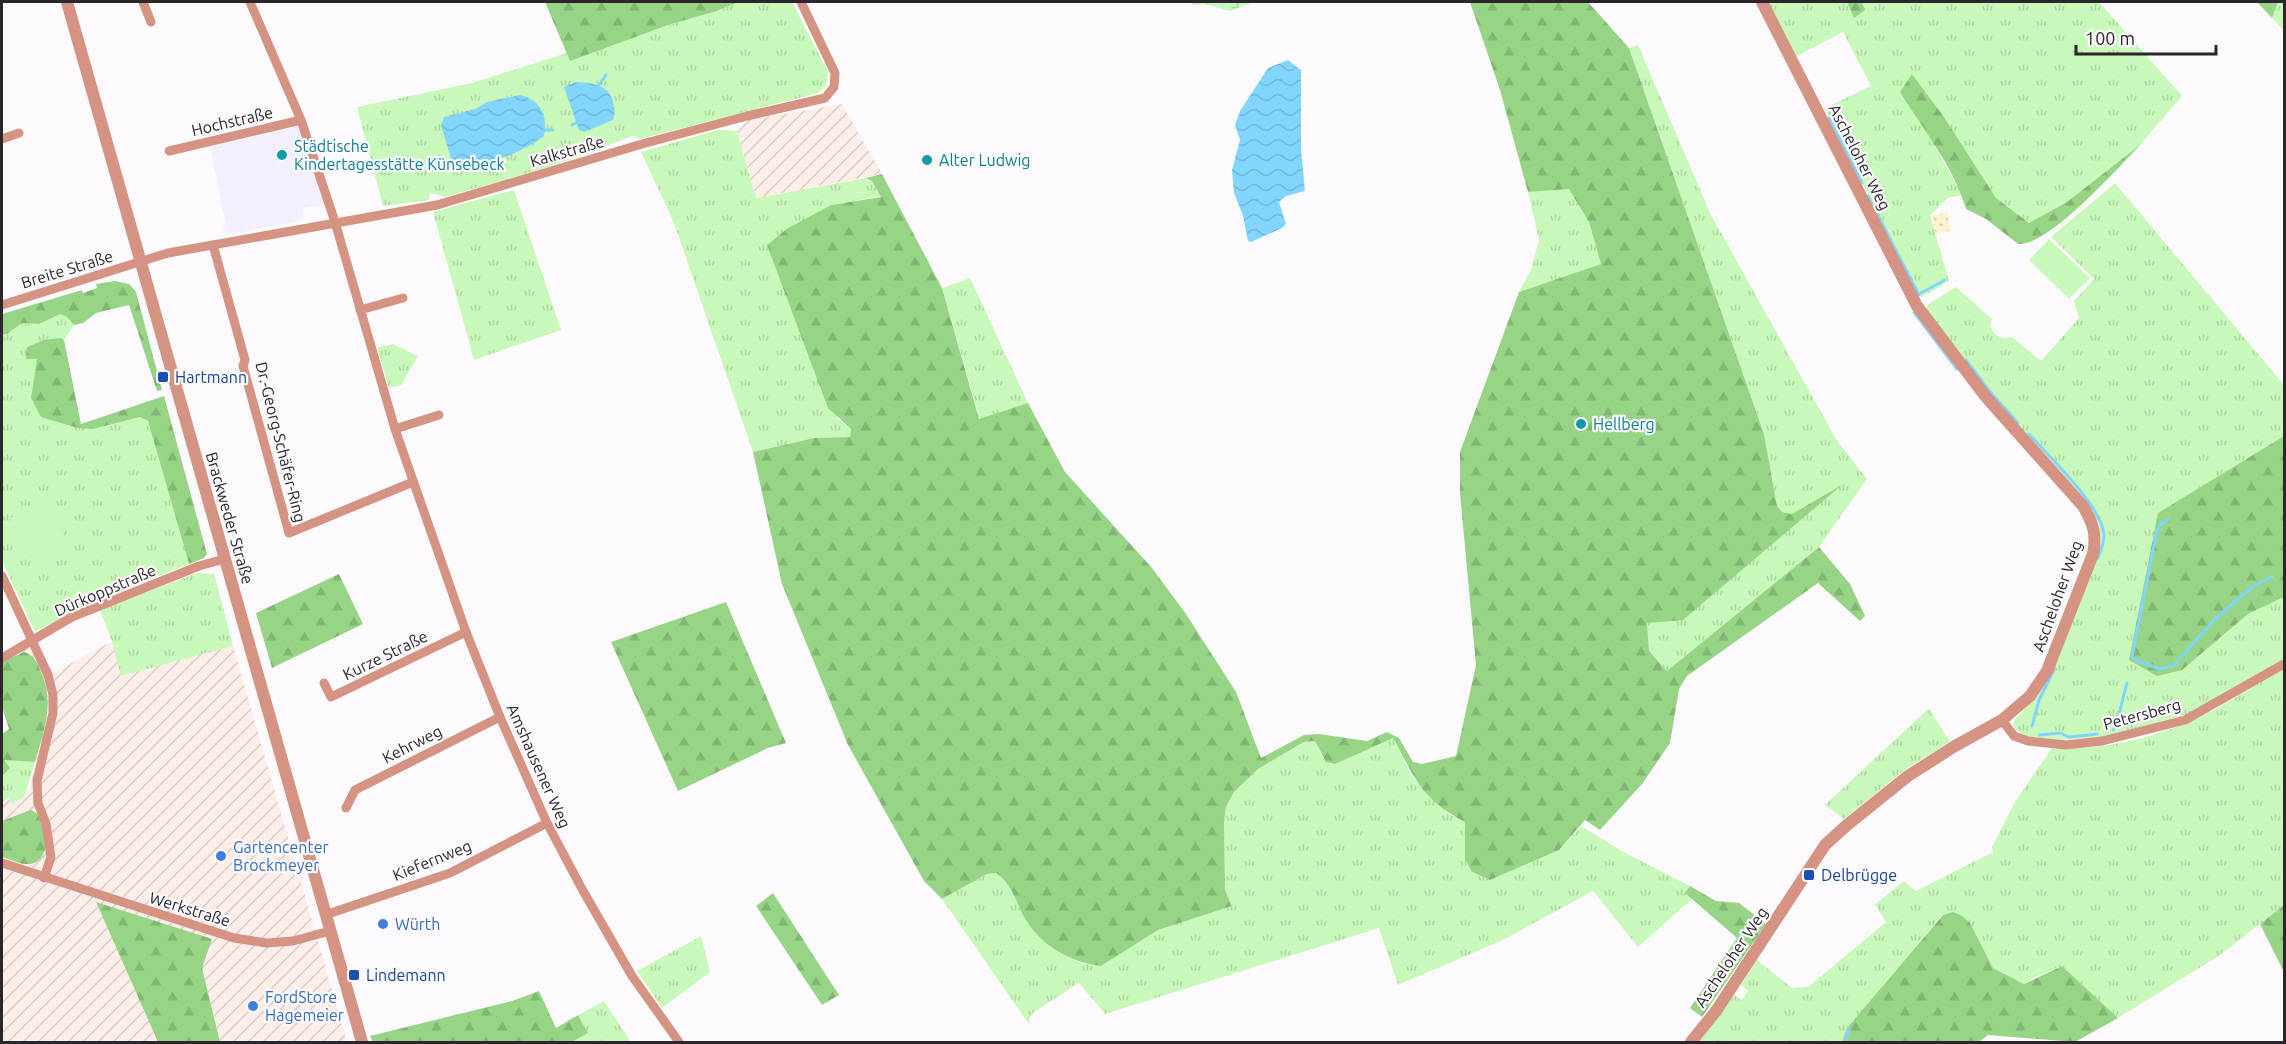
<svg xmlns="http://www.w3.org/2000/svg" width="2286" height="1044" font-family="Ubuntu,sans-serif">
  <defs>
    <pattern id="industrial-furrows" width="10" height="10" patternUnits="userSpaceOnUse" patternTransform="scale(1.5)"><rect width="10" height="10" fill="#fdeee9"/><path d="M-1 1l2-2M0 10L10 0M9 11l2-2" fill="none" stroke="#d9ccc8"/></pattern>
    <pattern id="grass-tufts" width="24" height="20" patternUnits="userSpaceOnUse" patternTransform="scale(1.5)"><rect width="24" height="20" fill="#c9f8bb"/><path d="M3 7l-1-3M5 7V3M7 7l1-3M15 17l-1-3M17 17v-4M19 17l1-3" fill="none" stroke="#add4a1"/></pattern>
    <pattern id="forest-firs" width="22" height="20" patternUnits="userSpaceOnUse" patternTransform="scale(1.5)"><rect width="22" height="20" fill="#97d485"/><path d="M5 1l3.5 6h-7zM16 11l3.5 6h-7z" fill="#82b673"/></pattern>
    <pattern id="wetland-marsh" width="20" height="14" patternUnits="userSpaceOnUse" patternTransform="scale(1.5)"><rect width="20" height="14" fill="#c9f8bb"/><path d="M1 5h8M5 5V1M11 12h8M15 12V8" fill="none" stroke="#add4a1"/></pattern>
    <pattern id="sand-dots" width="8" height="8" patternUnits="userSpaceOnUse" patternTransform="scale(1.5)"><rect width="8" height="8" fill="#fcf2cc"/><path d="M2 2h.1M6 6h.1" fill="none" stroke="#d8cfaf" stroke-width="1.8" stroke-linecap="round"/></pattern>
    <pattern id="water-waves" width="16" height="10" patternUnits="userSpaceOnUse" patternTransform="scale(1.5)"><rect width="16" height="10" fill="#82d5fe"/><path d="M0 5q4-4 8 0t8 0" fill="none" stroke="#70b7da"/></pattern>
  </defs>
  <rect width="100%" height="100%" fill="#fdfafd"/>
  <g fill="url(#industrial-furrows)">
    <path d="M842,104l40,70 -126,24 -19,-67 11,-11z"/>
    <path d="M197,573l17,1 19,72 114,396h-127l-18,-74 -106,-66 62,140h-156v-185l24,8 13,-5 -10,-50 -27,11v-19l8,-4 2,5 13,-7 4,-7 19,-77 -32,-58 23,-14 -1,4 15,29 59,-32 -12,-31z"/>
  </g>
  <path fill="#f4effc" d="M299,124l25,81 -21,3 1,9 -7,2 -1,3 -71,13 -2,-9 3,-1 -16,-79z"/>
  <g fill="url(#grass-tufts)">
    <path d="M738,2h54l36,70 -2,14 -8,7 -178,46 -7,-3 -84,31 -104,30 -15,-4 -1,7 -46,6 -26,-99 115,-24 95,-30 3,7 98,-35 49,-14z"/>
    <path d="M1767,2h80l7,16 10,-8 -2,-8h237l83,94 -41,48 -74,58 -38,21 -33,-25 -52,-81 -32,-43 29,83 21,38 -14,3 -18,17 19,66 -27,16 -4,-2 -93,-187 46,-22 -28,-54 -48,25z"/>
    <path d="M2278,2h6v29l-12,-13z"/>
    <path d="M1638,45l73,170 125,224 31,40 -48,68 -152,124 -18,-20 -2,-28 192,-137 -47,28 -10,-2 -5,-6 -13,-72 -135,-386z"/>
    <path d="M718,130l19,1 19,67 110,-20 6,3 9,15 -50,9 -43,23 -21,17 71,174 13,10 -1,8 -36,1 -61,14 -79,-229 -33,-71z"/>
    <path d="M2115,183l169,202v51l-126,77 61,126 29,-25 36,-17v64l-99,54 -84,22 -38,3 -35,-3 -12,-7 -3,-6 2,-5 19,-20 64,-142 3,-18 -2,-15 -12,-22 -96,-108 -64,-82v-7l29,-18 36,32 -2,8c6,9 11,13 22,10l29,24 38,-43 -5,-17 20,-22 -43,-42z"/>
    <path d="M1569,189l20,33 12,42 -82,28 12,-22 8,-30 -11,-48z"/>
    <path d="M514,190l47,140 -87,30 -41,-148z"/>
    <path d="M970,278l58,125 -48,16 -38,-131z"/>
    <path d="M60,314l7,3 7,8 -10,15 -3,-2 -24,21 4,58 52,12 47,-12 8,4 41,143 -88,35 -66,33 -33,-71v-226l5,-1 15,-11 17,1z"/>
    <path d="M393,344l25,12 -17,29 -12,3 -12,-40z"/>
    <path d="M197,573l17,1 19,72 -112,30 -9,-35 -12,-31z"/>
    <path d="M2284,669v236l-64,50 -102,63 -56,-52 -25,10 -13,8 -31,-16 -23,-45 -28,-8 -95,113 -5,14h-143l35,-47 8,5 6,-9 -7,-6 16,-25 35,28 16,-1 78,-65 -11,-18 29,-23 12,10 77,-39 -1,-5 23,-45 37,-54c51,3 107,-11 152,-33 28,-14 53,-32 80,-46z"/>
    <path d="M1929,708l21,34 -47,29 -59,48 -19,-14z"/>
    <path d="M1393,738l18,37 38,39 16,8v37l7,13 18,8 69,-30 22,-24 46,28 63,32 -5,7 7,6 -54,48 -45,-56 -90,49 -105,45 -19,-57 -274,86 -26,-31 -45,29 -4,5 -1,7 -87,-125 45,-25 9,-1c14,10 18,22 25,38 14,31 46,52 80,55l57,-36 74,-24 -7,-16 -1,-67 2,-16 8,-15 24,-23 47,-27 10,-1 6,14 9,9 9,-2z"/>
    <path d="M3,760l32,2 -10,34 -13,8 -3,-6 -7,4v-26l7,-8z"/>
    <path d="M701,936l9,36 -48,36 -25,-37z"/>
    <path d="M604,1001l27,41h-59l16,-9 -10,-18z"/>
  </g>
  <g fill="url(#forest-firs)">
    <path d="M545,2h193l-21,9 -49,14 -98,36z"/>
    <path d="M1470,2h118l41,46 135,386 13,72 5,6 10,2 51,-30 -160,136 -36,3 2,28 18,20 152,-124 31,37 15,32 -5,5 -42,-38 -131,93 -8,13 -9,54 -28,41 -42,46 -15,-10 -26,30 -69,30 -18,-8 -7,-13v-37c-44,-23 -50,-44 -72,-84l-58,26 -9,-2 -11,-21 -11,1 -46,27 -24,23 -8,15 -2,16 1,67 7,16 -74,24 -57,36c-34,-4 -66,-24 -80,-55 -7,-16 -11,-28 -25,-38l-9,1 -45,25 -18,-18 -76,-136 -66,-161 -29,-132 61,-14 36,-1 1,-8 -23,-21 -61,-163 21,-17 43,-23 50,-8 -9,-16 -6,-3 16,-4 60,114 37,131 49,-16 37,69 87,96 34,46 50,78 25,66 43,-23 15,-1 48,7 20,-9 12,6 14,24 9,2 34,-8 20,-91 -16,-172v-41l59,-160 82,-28 -12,-42 -20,-33 -41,3 -28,-102z"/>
    <path d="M1847,2h15l3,8 -11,8z"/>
    <path d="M2257,2h21l-6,16z"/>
    <path d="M1912,74l32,43 52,81 33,25 38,-21 74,-58c-22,23 -93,103 -123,100l-32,-25 -20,-10c-12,-42 -43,-80 -66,-117z"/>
    <path d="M115,281l14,3 7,8 26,98 -5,1 -28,-86 -33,8 -13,10 -9,2 -7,-8 -7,-3 -21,10 -17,-1 -15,11 -5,1v-21l80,-24 1,3 14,-5 -1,-4z"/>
    <path d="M61,338l3,2 17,84 83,-28 43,158 -3,4 -15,6 -41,-143 -8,-4 -47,12 -15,-1 -37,-11 -10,-19 6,-39h-11l1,-12 17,-7z"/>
    <path d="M2284,436v161l-36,17 -66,56 -25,6 -28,-16 29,-147z"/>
    <path d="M339,574l24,50 -91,44 -16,-55z"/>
    <path d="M726,602l60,141 -18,5 -90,43 -67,-149z"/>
    <path d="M24,652c10,3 13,10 17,20 14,31 3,59 -6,90l-31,-2 6,8 -8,8v-42l7,-5 -7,-22v-45z"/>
    <path d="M30,810c20,4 24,53 -1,54 -9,1 -19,-5 -27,-7v-36z"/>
    <path d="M1690,886l26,15 23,2 27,21 -64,93 -12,-9 47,-70 -52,-45z"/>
    <path d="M773,893l66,102 -17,10 -66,-99z"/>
    <path d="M96,902l116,37 -10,29 18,74h-62z"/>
    <path d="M2284,905v67l-24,-48z"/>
    <path d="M1953,912l9,4 8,7 23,45 31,16 38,-18 56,52 -43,24 -87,-7 -9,7h-137l5,-14 96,-113z"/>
    <path d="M539,991l17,37 22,-13 10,18 -16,9h-199l-3,-6 142,-35z"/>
  </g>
  <path fill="url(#wetland-marsh)" d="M1190,2h63l-23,9 -25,-7 -12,1z"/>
  <path fill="url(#sand-dots)" d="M1947,212l4,18 -15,4 -4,-18z"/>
  <g fill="#c9f8bb">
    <path d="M2049,239l41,39 -21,21 -40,-39z"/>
    <path d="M46,500l27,52 -36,18 -27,-52z"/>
  </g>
  <g fill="url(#water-waves)">
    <path d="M1288,60l13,10v80l4,41 -19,5 -7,6 7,22 -4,4 -31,14 -3,-1 -5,-25 -9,-23 -2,-23 8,-30 -5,-15 5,-14 28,-43z"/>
    <path d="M576,82c18,1 35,3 38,24 1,6 1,9 -1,14l-29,12 -5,-2 -15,-43z"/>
    <path d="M520,95c21,5 28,21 24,41 -16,12 -41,24 -61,26 -10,1 -19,-4 -29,-1l-3,-2 -10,-34 3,-8 31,-8 12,-7z"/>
  </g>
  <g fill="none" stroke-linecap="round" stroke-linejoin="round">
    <g stroke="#82d5fe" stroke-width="3">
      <path d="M599,85l7,-10"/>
      <path d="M1829,118l33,65"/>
      <path d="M572,125l4,-2"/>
      <path d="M545,130h8"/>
      <path d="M1868,196l51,99"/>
      <path d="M1919,294l26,-14"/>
      <path d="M1914,312l43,57"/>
      <path d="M1966,360l25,33 27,30"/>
      <path d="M2029,434c20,23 73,72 75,101 0,8 -3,16 -6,23"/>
      <path d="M2132,657l24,-122 4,-10 8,-6"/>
      <path d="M2132,658l27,11 14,-3 42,-47 38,-33 19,-9"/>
      <path d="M2032,726l7,-26 15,-30"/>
      <path d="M2113,730l3,-4 11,-43"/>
      <path d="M2039,735l21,-2 9,4 28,-3"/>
      <path d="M1845,1042l4,-13"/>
    </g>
    <g stroke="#d49383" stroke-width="9">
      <path d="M143,2l8,20"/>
      <path d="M250,2l51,118 34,102 60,207 71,203 34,85 47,106 35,66 50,87 47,66"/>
      <path d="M2,139l17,-6"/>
      <path d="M169,151l132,-31"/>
      <path d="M213,245l32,115 -2,6 46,167 124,-51"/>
      <path d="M2,305l166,-52 269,-48 205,-61 105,-28 78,-18 9,-11 1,-14 -34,-71"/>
      <path d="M360,310l43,-12"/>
      <path d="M395,429l44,-14"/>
      <path d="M2,576l46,99 5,20v18l-16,68 1,22 8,21 5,33 -7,21"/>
      <path d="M2,658l70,-41 127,-51 25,-7"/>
      <path d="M324,683l7,14 135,-65"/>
      <path d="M2002,720l12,16 14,5 38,4 36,-4 83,-21 99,-56"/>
      <path d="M346,808l9,-18 145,-73"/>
      <path d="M2,863l232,75 33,5 26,-2 37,-10"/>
      <path d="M325,915l125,-42 97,-50"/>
    </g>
    <g stroke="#d49383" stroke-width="12">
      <path d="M67,2l295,1040"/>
      <path d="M1691,1042l25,-31 109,-166 22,-20 61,-49 47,-30 47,-26 28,-24 17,-25 46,-117c4,-20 0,-31 -10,-48l-97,-109 -69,-91 -155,-304"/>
    </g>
  </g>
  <g fill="#0f9aa8" stroke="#fdfafd" stroke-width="2">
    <circle cx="282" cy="155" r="6"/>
    <circle cx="927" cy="160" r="6"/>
    <circle cx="1581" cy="424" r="6"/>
  </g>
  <g fill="#1a4fb4" stroke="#fdfafd" stroke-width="2">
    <rect x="157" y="371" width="12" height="12" rx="3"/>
    <rect x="1803" y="869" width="12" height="12" rx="3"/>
    <rect x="348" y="969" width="12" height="12" rx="3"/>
  </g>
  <g fill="#3f7fe0" stroke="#fdfafd" stroke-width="2">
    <circle cx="221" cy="856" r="6"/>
    <circle cx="383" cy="924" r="6"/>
    <circle cx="253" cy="1006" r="6"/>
  </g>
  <g text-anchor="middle" stroke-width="4.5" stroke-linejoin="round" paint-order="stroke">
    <g font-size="16" fill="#2a262b" stroke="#fdfafd">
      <text transform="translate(232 121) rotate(-13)" y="6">Hochstraße</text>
      <text transform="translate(567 151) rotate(-16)" y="6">Kalkstraße</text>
      <text transform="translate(1860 157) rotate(63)" y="6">Ascheloher Weg</text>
      <text transform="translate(67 269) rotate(-17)" y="6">Breite Straße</text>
      <text transform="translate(281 442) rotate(76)" y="6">Dr.-Georg-Schäfer-Ring</text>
      <text transform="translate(230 518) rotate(74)" y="6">Brackweder Straße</text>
      <text transform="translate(105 590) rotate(-23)" y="6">Dürkoppstraße</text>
      <text transform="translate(2057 596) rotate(-70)" y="6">Ascheloher Weg</text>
      <text transform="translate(385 655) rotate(-26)" y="6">Kurze Straße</text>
      <text transform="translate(2142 714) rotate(-15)" y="6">Petersberg</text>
      <text transform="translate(412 744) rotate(-27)" y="6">Kehrweg</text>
      <text transform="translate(539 766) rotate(66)" y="6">Amshausener Weg</text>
      <text transform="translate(432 860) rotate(-22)" y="6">Kiefernweg</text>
      <text transform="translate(190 909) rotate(17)" y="6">Werkstraße</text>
      <text transform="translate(1731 957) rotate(-56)" y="6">Ascheloher Weg</text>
    </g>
    <g font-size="16" fill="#0d838f" stroke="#fdfafd" text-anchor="start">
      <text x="294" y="152">Städtische<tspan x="294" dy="18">Kindertagesstätte Künsebeck</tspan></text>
      <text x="939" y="166">Alter Ludwig</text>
      <text x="1593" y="430">Hellberg</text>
    </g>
    <g font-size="16" fill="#164399" stroke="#fdfafd" text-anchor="start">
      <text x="175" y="383">Hartmann</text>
      <text x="1821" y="881">Delbrügge</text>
      <text x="366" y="981">Lindemann</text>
    </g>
    <g font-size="16" fill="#366cbe" stroke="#fdfafd" text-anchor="start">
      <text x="233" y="853">Gartencenter<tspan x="233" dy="18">Brockmeyer</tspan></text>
      <text x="395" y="930">Würth</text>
      <text x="265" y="1003">FordStore<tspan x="265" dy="18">Hagemeier</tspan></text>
    </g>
  </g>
  <rect width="2286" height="1044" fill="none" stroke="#2a262b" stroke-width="6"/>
  <path d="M2076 45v9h140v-9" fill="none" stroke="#2a262b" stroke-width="3"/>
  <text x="2085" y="45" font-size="18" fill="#2a262b" stroke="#fdfafd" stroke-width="4.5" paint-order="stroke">100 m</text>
</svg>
